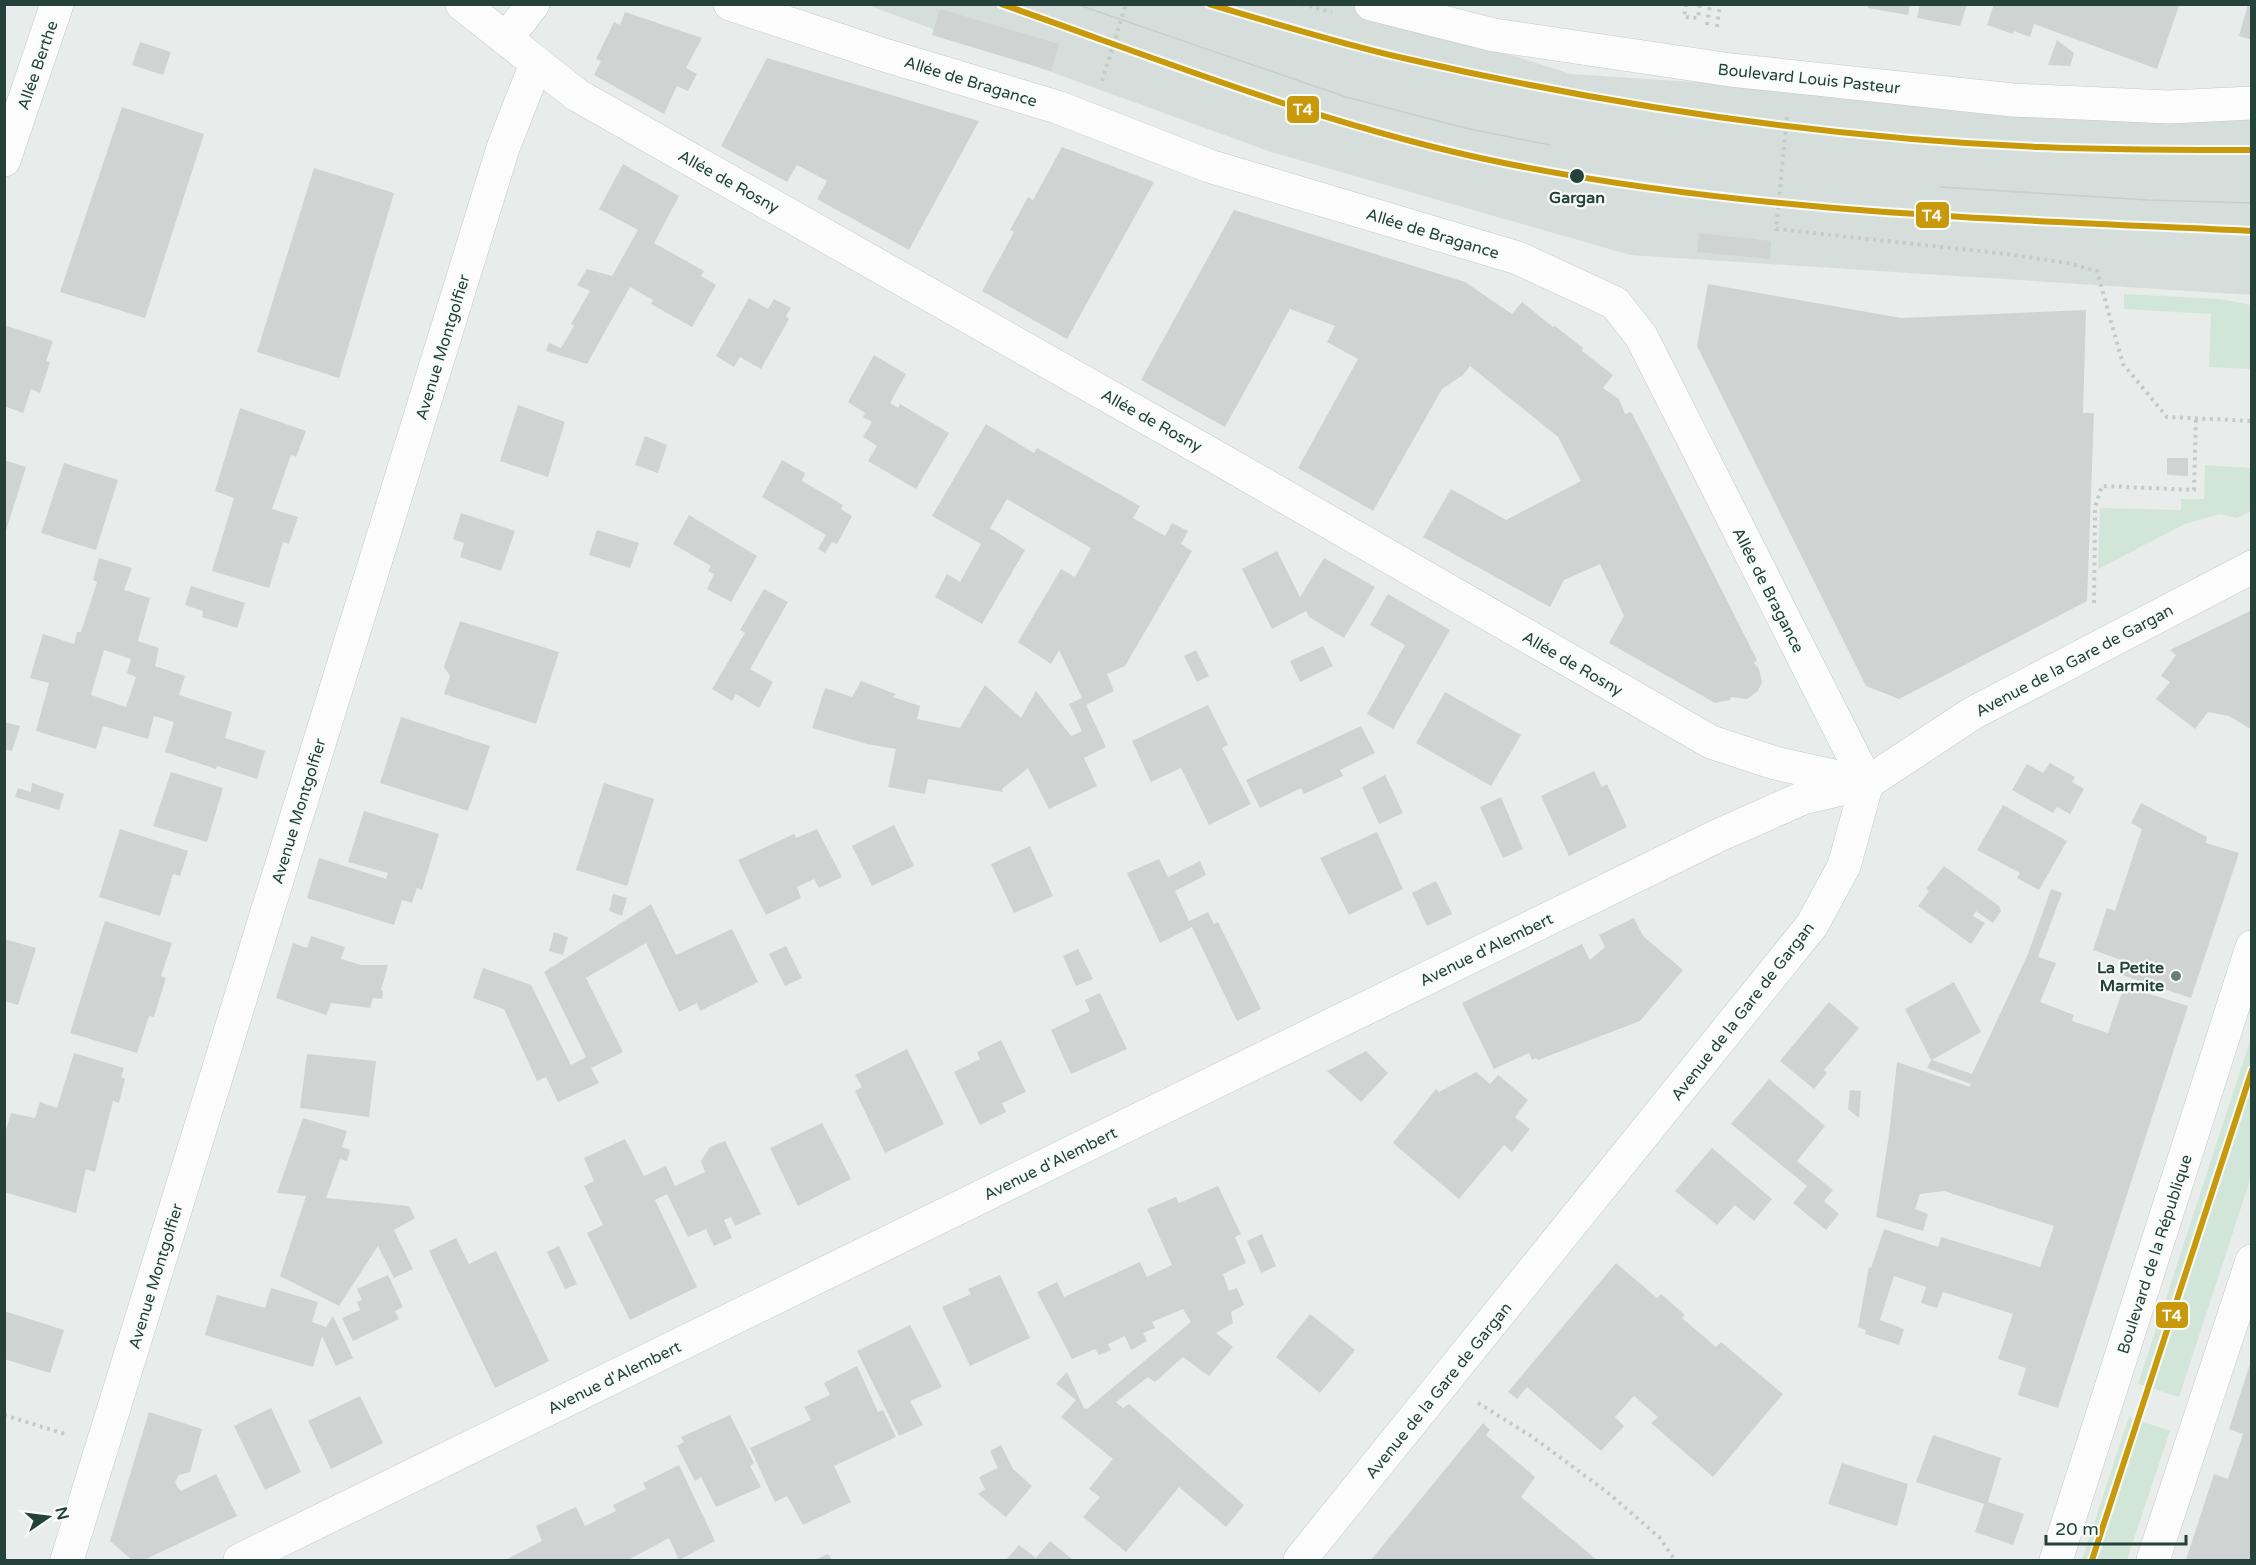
<svg xmlns="http://www.w3.org/2000/svg" width="2256" height="1565" font-family="'Varela Round',sans-serif">
  <rect width="100%" height="100%" fill="#e8edeb"/>
  <path fill="#d6dedb" d="M867,5h487l217,69 459,30 221,-8v199l-621,-40 -359,-103z"/>
  <g fill="#d1e6d8">
    <path d="M2124,294l97,5 30,6v64l-42,-2 2,-53 -87,-5z"/>
    <path d="M2205,465l46,3v43l-14,7 -17,-4 -35,10 -87,45 2,-61 81,2v-11h23z"/>
    <path d="M2251,1038v139l-72,220 -41,-13z"/>
    <path d="M2129,1417l41,14 -43,129h-45z"/>
  </g>
  <g fill="#cfd4d2" fill-rule="evenodd">
    <path d="M1868,4h42l-2,11 -40,-7z"/>
    <path d="M1920,4h47l-7,22 -43,-8z"/>
    <path d="M1994,4h182l3,2 -22,63 -123,-45 -4,13 -16,-6 -1,3 -26,-9z"/>
    <path d="M2248,4h4v36l-13,-4z"/>
    <path d="M940,9l119,35 -8,27 -119,-36z"/>
    <path d="M625,12l77,26 -16,30 11,6 -9,17 -11,-5 -13,28 -70,-39 7,-14 -5,-2 18,-37 6,3z"/>
    <path d="M2057,40l17,13 -4,13 -22,-1z"/>
    <path d="M140,42l31,10 -8,23 -31,-10z"/>
    <path d="M767,58l212,63 -70,129 -92,-51 10,-18 -30,-16 -10,17 -66,-36z"/>
    <path d="M122,107l82,27 -59,184 -85,-26z"/>
    <path d="M1062,147l92,35 -87,157 -85,-48 32,-59 -4,-2 18,-33 5,3z"/>
    <path d="M623,164l56,32 -25,47 50,28 -3,5 15,9 -24,42 -41,-23 2,-4 -23,-13 -43,77 -41,-13 3,-8 12,5 13,-22 -3,-2 19,-33 -13,-6 10,-16 25,7 26,-46 -39,-21z"/>
    <path d="M314,168l80,25 -55,185 -82,-26z"/>
    <path d="M1234,210l231,72 47,32 10,-12 31,25 2,-1 28,22 -1,3 31,24 -10,13 16,11 6,15 6,-2 16,30 110,218 -3,3 5,6 3,13 -4,9 -11,8 -16,-2 -1,3 -15,3 -106,-60 15,-27 -24,-52 -36,16 -14,27 -127,-70 28,-48 55,31 75,-39 -23,-44 -88,-71 -7,9 -21,14 -69,122 -75,-43 60,-109 -31,-17 8,-16 -45,-17 -65,118 -84,-47z"/>
    <path d="M1699,233l72,8 -1,18 -73,-7z"/>
    <path d="M1708,284l193,34 185,-8 -3,103h11l-7,188 -188,98 -33,-13 -169,-340z"/>
    <path d="M749,298l19,11 6,-10 17,9 -5,8 3,3 -28,50 -21,-12 -6,10 -18,-11z"/>
    <path d="M4,325l49,16 -7,20 4,1 -10,31 -9,-4 -8,24 -19,-7z"/>
    <path d="M874,355l32,19 -16,29 8,5 2,-4 49,29 -33,56 -48,-28 9,-15 -14,-9 9,-15 -9,-5 2,-4 -17,-11z"/>
    <path d="M518,405l47,17 -17,55 -48,-16z"/>
    <path d="M240,408l66,23 -10,26 -5,-2 -19,54 26,8 -9,27 -6,-2 -14,46 -57,-17 22,-73 -19,-7z"/>
    <path d="M986,424l48,29 3,-5 103,58 -7,12 32,18 7,-13 16,8 -7,13 11,7 -67,115 -18,8 7,17 -28,14 20,42 -22,11 13,28 -48,23 -21,-41 -26,21 1,3 -75,-13 -3,15 -37,-7 8,-38 -29,-5 -55,-16 13,-40 27,9 9,-16 35,13 -3,3 27,9 -3,13 43,9 25,-43 36,33 15,-27 35,45 11,-5 -13,-27 13,-6 -23,-48 -8,14 -33,-22 43,-73 14,8 16,-29 -84,-49 -17,29 35,22 -43,74 -47,-27 12,-23 13,8 21,-38 -49,-28z"/>
    <path d="M645,436l22,9 -9,28 -23,-8z"/>
    <path d="M2167,458h21v18l-21,-1z"/>
    <path d="M4,460l22,7 -21,67h-1z"/>
    <path d="M782,460l23,13 -3,8 41,24 -2,4 11,7 -15,28 -5,-2 -7,11 -7,-4 8,-14 -64,-38z"/>
    <path d="M64,463l54,17 -22,70 -55,-17z"/>
    <path d="M461,513l54,18 -14,40 -41,-14 4,-14 -11,-4z"/>
    <path d="M689,515l68,41 -26,46 -24,-13 7,-15 -6,-3 3,-5 -38,-22z"/>
    <path d="M597,530l42,13 -9,25 -41,-13z"/>
    <path d="M1277,551l23,46 24,-39 51,29 -31,51 -35,-21 -3,-6 -34,18 -30,-60z"/>
    <path d="M99,558l33,10 -8,22 26,8 -12,43 21,7 -4,18 30,10 -6,19 53,17 -7,26 40,13 -8,28 -40,-13 -1,3 -51,-17 9,-30 -20,-6 -6,23 -45,-13 -7,23 -60,-18 13,-48 -19,-5 13,-44 31,10 3,-12h4l16,-50 -4,-2zM104,650l27,9 -4,14 9,4 -10,30 -35,-12z"/>
    <path d="M191,586l54,17 -8,25 -35,-11 1,-6 -18,-6z"/>
    <path d="M764,589l24,13 -38,67 23,13 -14,26 -23,-14 -4,7 -20,-12 33,-56 -5,-3z"/>
    <path d="M1388,594l62,36 -57,99 -26,-15 38,-69 -35,-20z"/>
    <path d="M2252,610v120l-23,-14 -21,-4 -13,17 -39,-30 14,-17 -9,-6 15,-21 -6,-5z"/>
    <path d="M460,621l99,31 -23,72 -92,-30 6,-18 -6,-9z"/>
    <path d="M1323,646l10,20 -33,16 -10,-21z"/>
    <path d="M1196,650l13,26 -12,6 -13,-26z"/>
    <path d="M1445,692l76,43 -30,51 -75,-43z"/>
    <path d="M1208,705l20,40 -6,3 29,56 -42,21 -28,-57 -30,14 -19,-41z"/>
    <path d="M401,717l89,29 -22,65 -88,-28z"/>
    <path d="M4,722l16,4 -8,25 -8,-2z"/>
    <path d="M1361,726l14,27 -35,17 3,6 -39,18 -3,-6 -41,20 -14,-28z"/>
    <path d="M2050,763l25,14 -3,5 12,7 -14,25 -13,-7 -4,6 -41,-23 15,-26 16,9z"/>
    <path d="M1594,771l8,16 5,-3 20,43 -58,29 -28,-60z"/>
    <path d="M171,772l52,16 -16,54 -54,-16z"/>
    <path d="M1385,775l18,38 -24,11 -17,-37z"/>
    <path d="M32,783l32,11 -5,16 -44,-13 3,-9 13,4z"/>
    <path d="M604,783l50,16 -27,87 -51,-16z"/>
    <path d="M1501,797l22,52 -20,9 -23,-51z"/>
    <path d="M2141,803l66,34 -1,6 33,10 -48,145 -72,-24 5,-13 -31,-11 14,-42 8,3 27,-82 -11,-6z"/>
    <path d="M2003,805l64,36 -28,49 -22,-12 3,-5 -43,-23z"/>
    <path d="M364,811l75,23 -17,56 -5,-2 -5,15 -10,-3 -8,25 -87,-27 12,-40 67,21 2,-6 -40,-11z"/>
    <path d="M894,825l20,41 -42,20 -20,-40z"/>
    <path d="M120,829l68,22 -8,25 -7,-2 -13,42 -61,-19z"/>
    <path d="M817,829l25,48 -23,11 -5,-9 -17,8 4,11 -35,17 -28,-55 56,-26 2,4z"/>
    <path d="M1377,832l26,57 -54,26 -29,-57z"/>
    <path d="M1030,846l23,50 -39,17 -23,-49z"/>
    <path d="M1159,859l9,18 32,-16 6,14 -31,16 14,30 19,-9 6,12 4,-2 43,87 -24,12 -45,-94 -32,16 -33,-70z"/>
    <path d="M1944,866l55,40 2,5 -8,12 -17,-12 -3,5 12,7 -14,21 -53,-38 11,-15 -3,-2z"/>
    <path d="M1436,881l16,33 -25,12 -15,-33z"/>
    <path d="M2051,889l11,4 -24,64 18,6 -16,39 34,13 -2,6 36,12 16,-47 64,20 -130,402 -40,-13 8,-27 -28,-9 15,-45 -70,-22 -6,16 -16,-5 5,-16 -32,-11 -14,44 24,9 -5,16 -34,-11 1,-4 -8,-3 11,-60 2,1 13,-39 54,18 3,-10 99,30 14,-41 -110,-35 -24,3 -5,15 13,5 -5,17 -47,-14 13,-82 8,-73 73,25 1,-3 -44,-16 4,-8 -26,-51 49,-27 27,50 -49,28 40,14 56,-120z"/>
    <path d="M613,894l14,4 -5,18 -13,-5z"/>
    <path d="M651,904l25,51 56,-26 26,53 -58,29 -3,-8 -18,9 -33,-69 -60,35 37,74 -32,16 8,15 -41,19 -12,-25 -9,4 -33,-72 -31,-11 10,-30 48,17 40,80 15,-8 -42,-85z"/>
    <path d="M1634,918l9,18 40,34 -43,51 -102,39 -2,-2 -4,2 -3,-7 -35,16 -32,-66 120,-59 8,16 15,-13 -6,-12z"/>
    <path d="M105,921l67,22 -11,33 5,2 -12,39 -5,-1 -12,37 -67,-20z"/>
    <path d="M554,932l14,5 -5,18 -14,-4z"/>
    <path d="M311,936l34,11 -4,12 20,6h27l-7,25h2l-1,9 -9,-1 -3,10 -39,-5 -5,12 -50,-17 17,-55 14,5z"/>
    <path d="M4,939l32,9 -18,57 -14,-4z"/>
    <path d="M786,946l16,32 -17,8 -16,-32z"/>
    <path d="M1078,949l15,30 -17,7 -13,-30z"/>
    <path d="M1100,993l27,56 -56,25 -20,-44 39,-19 -5,-11z"/>
    <path d="M1829,1002l30,26 -35,42 3,3 -13,16 -34,-28z"/>
    <path d="M1001,1040l25,52 -24,11 4,9 -26,13 -26,-53 26,-13 -3,-7z"/>
    <path d="M907,1049l37,75 -59,29 -30,-62 7,-4 -7,-12z"/>
    <path d="M1366,1051l22,22 -27,29 -34,-31z"/>
    <path d="M74,1053l50,15 -3,9 4,2 -6,24 -6,-2 -18,71 -9,-3 -10,44 -72,-21v-56l7,-23 24,5 5,-16 17,6z"/>
    <path d="M307,1054l69,7 -7,56 -69,-9z"/>
    <path d="M1476,1072l14,12 8,-9 30,25 -13,17 15,12 -18,23 -8,-7 -45,54 -66,-56 43,-54 3,3z"/>
    <path d="M1769,1079l56,47 -28,35 36,29 -9,11 15,13 -13,16 -33,-27 14,-17 -76,-62z"/>
    <path d="M1850,1090l11,1 -2,27 -11,-9z"/>
    <path d="M303,1118l44,13 -5,16 8,3 -3,11 -7,-2 -14,39 83,8 6,12 -21,12 19,39 -19,9 -16,-32 -39,60 -59,-30 26,-80 -29,-3z"/>
    <path d="M822,1123l29,56 -53,27 -28,-58z"/>
    <path d="M625,1139l19,37 22,-10 9,20 30,-14 -4,-11 9,-14 15,-6 36,73 -26,12 -4,-9 -7,3 8,18 -18,8 -8,-17 -18,8 -21,-43 -12,6 42,87 -67,33 -43,-87 16,-8 -19,-39 10,-5 -10,-23z"/>
    <path d="M1712,1148l60,51 -18,22 -19,-16 -18,20 -42,-34z"/>
    <path d="M1218,1186l23,48 -6,3 11,26 -23,11 6,17 8,-3 7,17 -13,7 2,11 -17,10 17,14 -24,29 -26,-19 -28,25 -7,-5 -32,25 7,6 6,-4 115,101 -18,22 -47,-40 -53,65 -43,-35 17,-20 -11,-8 24,-30 -52,-42 15,-17 -20,-16 11,-12 17,36 3,1 104,-87 -8,-13 -31,13 3,6 -12,5 4,8 -16,9 -6,-14 -17,8 3,6 -12,5 -4,-6 -23,10 -35,-67 20,-10 7,15 76,-35 7,15 25,-12 -25,-56 29,-12 3,6z"/>
    <path d="M1262,1234l14,32 -15,7 -14,-32z"/>
    <path d="M456,1238l13,26 27,-13 53,110 -54,27 -66,-137z"/>
    <path d="M559,1246l18,38 -12,5 -18,-37z"/>
    <path d="M1616,1263l41,35 4,-4 24,21 -3,3 34,29 5,-5 62,52 -70,83 -62,-54 7,-6 -24,-21 -19,21 9,9 -23,25 -74,-64 -10,12 -9,-7z"/>
    <path d="M388,1275l15,32 -8,4 4,8 -46,22 -11,-23 18,-8 -3,-8 5,-2 -5,-11z"/>
    <path d="M1000,1275l30,63 -60,28 -28,-59 29,-13 -3,-5z"/>
    <path d="M271,1288l47,14 -6,20 14,5 7,-11 20,42 -17,8 -14,-30 -9,31 -108,-32 12,-40 48,13z"/>
    <path d="M4,1311l60,19 -14,43 -46,-14z"/>
    <path d="M1310,1314l45,36 -35,43 -44,-36z"/>
    <path d="M910,1325l32,62 -32,14 13,24 -24,11 -42,-85z"/>
    <path d="M2251,1361l1,199h-66l28,-86 14,5 15,-45 -14,-5z"/>
    <path d="M857,1366l21,46 5,-2 13,27 -62,29 17,36 -48,23 -16,-29 -12,6 -25,-54 61,-28 -7,-13 26,-12 -6,-12z"/>
    <path d="M360,1396l23,47 -52,26 -23,-48z"/>
    <path d="M271,1408l30,64 -36,18 -31,-64z"/>
    <path d="M149,1412l53,17 -12,43 -11,3 -4,7 3,6 3,3 35,-17 21,42 -93,44h-12l-22,-19z"/>
    <path d="M730,1415l24,48 -4,3 11,21 -45,20 -15,-30 -6,4 -18,-35 7,-4 -3,-5z"/>
    <path d="M1483,1423l7,7 -4,5 49,42 -14,20 76,63h-226z"/>
    <path d="M1933,1435l68,23 -13,44 36,12 -11,31 -38,-13 9,-28 -68,-22z"/>
    <path d="M1001,1445l12,24 19,17 -26,31 -28,-23 7,-5 -6,-12 19,-9 -8,-17z"/>
    <path d="M1842,1463l66,21 -11,42 -69,-22z"/>
    <path d="M679,1465l36,76 -36,19 -10,-22 -39,21 1,1h-126l37,-19 -6,-15 40,-19 9,19 31,-15 -3,-6 33,-16 -3,-6z"/>
    <path d="M1050,1541l23,19h-67l13,-15 17,13z"/>
    <path d="M828,1554l4,6h-17z"/>
  </g>
  <g fill="none" stroke-linecap="round" stroke-linejoin="round">
    <g stroke="#c5cac8" stroke-width="34">
      <g id="minor">
        <path d="M462,4l115,91 639,362 495,285 64,21 85,19"/>
        <path d="M730,4l151,50 176,53 152,59 309,92 97,45 26,33 226,447"/>
        <path d="M1371,4l123,31 237,35 282,30 156,7 83,-4"/>
        <path d="M506,39l27,-35"/>
        <path d="M4,160l53,-156"/>
        <path d="M67,1560l436,-1412 33,-84"/>
        <path d="M240,1560l1477,-724 86,-38 64,-15 106,-70 279,-146"/>
        <path d="M1300,1560l512,-635 32,-59 23,-83"/>
        <path d="M2056,1560l196,-613"/>
        <path d="M2153,1560l99,-299"/>
      </g>
    </g>
    <g stroke="#c3ccca" stroke-width="4" stroke-dasharray="3 4.5" stroke-linecap="butt">
      <path d="M1302,4l30,8"/>
      <path d="M1686,4l-2,13 14,1 2,-14"/>
      <path d="M1707,25l3,-21"/>
      <path d="M1717,27l3,-23"/>
      <path d="M1102,81l24,-77"/>
      <path d="M1787,117l-11,112 231,25 60,9 30,8 26,93 44,53 85,4"/>
      <path d="M2094,603l1,-96 7,-21 92,4 2,-72"/>
      <path d="M1478,1403l53,33 76,56 52,45 16,23"/>
      <path d="M4,1415l61,19"/>
    </g>
    <use href="#minor" stroke="#fcfcfc" stroke-width="33"/>
    <g stroke="#c9cdcc" stroke-width="1.5">
      <path d="M1076,4l270,93 119,31 85,17"/>
      <path d="M1940,187l208,13 104,3"/>
    </g>
    <g stroke="#f7fbf9" stroke-width="10">
      <g id="tram-1">
        <path d="M1001,4c166,58 330,124 503,159 246,50 498,56 748,68"/>
        <path d="M1209,4c64,19 129,39 194,54 209,48 422,80 636,89 71,3 142,3 213,3"/>
        <path d="M2092,1560l160,-490"/>
      </g>
    </g>
    <use href="#tram-1" stroke="#c9990c" stroke-width="6"/>
  </g>
  <circle fill="#24423a" stroke="#f7fbf9" stroke-width="2" cx="1577" cy="176" r="8"/>
  <circle fill="#697e78" stroke="#f7fbf9" stroke-width="2" cx="2176" cy="976" r="6"/>
  <g text-anchor="middle" stroke-width="4.5" stroke-linejoin="round" paint-order="stroke">
    <g font-size="16" fill="#24423a" stroke="#f7fbf9">
      <text transform="translate(37 65) rotate(-71)" y="6">Allée Berthe</text>
      <text transform="translate(1809 78) rotate(6)" y="6">Boulevard Louis Pasteur</text>
      <text transform="translate(971 81) rotate(17)" y="6">Allée de Bragance</text>
      <text transform="translate(729 181) rotate(29)" y="6">Allée de Rosny</text>
      <text transform="translate(1433 233) rotate(17)" y="6">Allée de Bragance</text>
      <text transform="translate(442 347) rotate(-73)" y="6">Avenue Montgolfier</text>
      <text transform="translate(1152 420) rotate(29)" y="6">Allée de Rosny</text>
      <text transform="translate(1769 590) rotate(63)" y="6">Allée de Bragance</text>
      <text transform="translate(2074 660) rotate(-28)" y="6">Avenue de la Gare de Gargan</text>
      <text transform="translate(1573 663) rotate(30)" y="6">Allée de Rosny</text>
      <text transform="translate(298 811) rotate(-73)" y="6">Avenue Montgolfier</text>
      <text transform="translate(1486 949) rotate(-26)" y="6">Avenue d'Alembert</text>
      <text transform="translate(1742 1011) rotate(-52)" y="6">Avenue de la Gare de Gargan</text>
      <text transform="translate(1050 1163) rotate(-26)" y="6">Avenue d'Alembert</text>
      <text transform="translate(2154 1254) rotate(-72)" y="6">Boulevard de la République</text>
      <text transform="translate(155 1276) rotate(-73)" y="6">Avenue Montgolfier</text>
      <text transform="translate(614 1377) rotate(-26)" y="6">Avenue d'Alembert</text>
      <text transform="translate(1438 1390) rotate(-51)" y="6">Avenue de la Gare de Gargan</text>
    </g>
    <g font-size="16" font-weight="bold" fill="#24423a" stroke="#f7fbf9">
      <text x="1577" y="203">Gargan</text>
    </g>
    <g font-size="16" font-weight="bold" fill="#24423a" stroke="#f7fbf9" text-anchor="end">
      <text x="2164" y="973">La Petite<tspan x="2164" dy="18">Marmite</tspan></text>
    </g>
  </g>
  <g stroke="#f7fbf9" stroke-width="2">
    <rect x="1286" y="95" width="34" height="29" rx="6" fill="#c9990c"/>
    <rect x="1915" y="201" width="35" height="28" rx="6" fill="#c9990c"/>
    <rect x="2155" y="1301" width="34" height="28" rx="6" fill="#c9990c"/>
  </g>
  <g font-size="16" text-anchor="middle" font-weight="bold" fill="#fff">
    <text x="1303" y="115">T4</text>
    <text x="1932" y="221">T4</text>
    <text x="2172" y="1321">T4</text>
  </g>
  <rect width="2256" height="1565" fill="none" stroke="#24423a" stroke-width="12"/>
  <g transform="translate(48 1517) rotate(76)" stroke="#f7fbf9" stroke-width="4.5" paint-order="stroke">
  <path d="M0-4.5L10 22L0 15L-10 22Z" fill="#24423a"/>
  <text y="-9" font-size="16" font-weight="bold" text-anchor="middle" fill="#24423a">N</text>
  </g>
  <path d="M2046 1535v9h140v-9" fill="none" stroke="#24423a" stroke-width="3"/>
  <text x="2055" y="1535" font-size="18" fill="#24423a" stroke="#f7fbf9" stroke-width="4.5" paint-order="stroke">20 m</text>
</svg>
